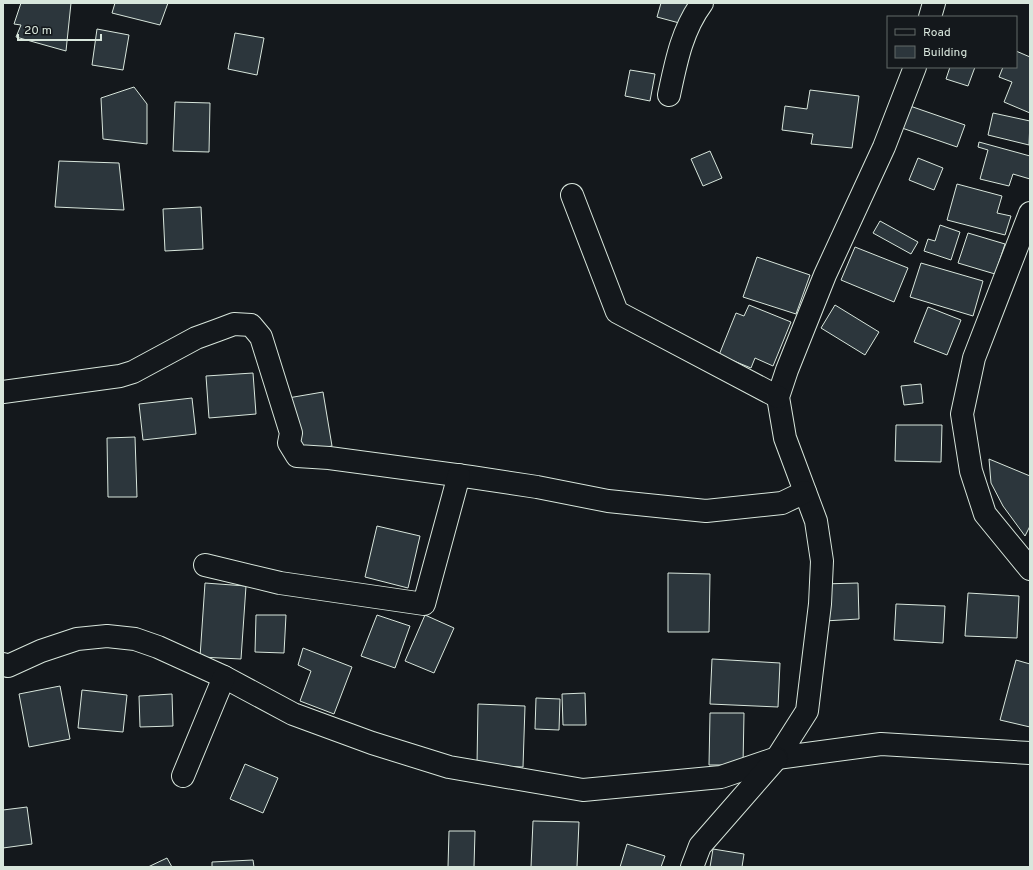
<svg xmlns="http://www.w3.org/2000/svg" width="1033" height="870" font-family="Overpass,sans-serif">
  <rect width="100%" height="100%" fill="#14181c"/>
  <g fill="#2c363c" stroke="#d8e6dc">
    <path d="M21,3h50l-5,48 -50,-14 5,-12 -7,-1z"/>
    <path d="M115,3h53l-8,22 -48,-12z"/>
    <path d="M661,3h27l-5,21 -26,-7z"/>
    <path d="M97,29l32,6 -6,35 -31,-5z"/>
    <path d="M235,33l29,5 -7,37 -29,-6z"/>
    <path d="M1016,51l14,6v56l-26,-11 8,-20 -13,-5 4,-10h13z"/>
    <path d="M950,67h25l-7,19 -22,-7z"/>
    <path d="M630,70l25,4 -5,27 -25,-5z"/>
    <path d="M134,87l13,17v40l-44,-5 -2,-41z"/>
    <path d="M810,90l49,6 -7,52 -41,-4 2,-10 -31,-4 3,-24 22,3z"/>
    <path d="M175,102l35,1 -1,49 -36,-1z"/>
    <path d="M910,106l55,19 -8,22 -55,-19z"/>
    <path d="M993,113l37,8 -1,24 -41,-10z"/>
    <path d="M979,142l51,14v23l-17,-5 -4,12 -29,-7 8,-29 -10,-3z"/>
    <path d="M710,151l12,27 -19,8 -12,-27z"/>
    <path d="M918,158l25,10 -9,22 -25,-10z"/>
    <path d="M59,161l60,2 5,47 -69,-3z"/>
    <path d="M957,184l45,12 -5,17 14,3 -6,19 -58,-15z"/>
    <path d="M201,207l2,42 -38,2 -2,-42z"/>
    <path d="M880,221l38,21 -7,12 -38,-21z"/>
    <path d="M940,225l20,7 -9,28 -27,-9 4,-12 7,2z"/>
    <path d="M968,233l37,11 -10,30 -37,-11z"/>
    <path d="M855,247l53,21 -14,34 -53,-22z"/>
    <path d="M757,257l53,18 -14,39 -53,-17z"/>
    <path d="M921,263l62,18 -10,35 -63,-19z"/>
    <path d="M749,305l42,17 -18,44 -18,-8 -4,10 -32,-13 17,-42 8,3z"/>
    <path d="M835,305l44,27 -14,23 -44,-27z"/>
    <path d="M928,307l33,13 -14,35 -33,-13z"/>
    <path d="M253,373l3,41 -47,4 -3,-42z"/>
    <path d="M921,384l2,19 -19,2 -3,-19z"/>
    <path d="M323,392l9,54 -34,6 -10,-54z"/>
    <path d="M192,398l4,36 -53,6 -4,-36z"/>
    <path d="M896,425h46l-1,37 -46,-1z"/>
    <path d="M135,437l2,60h-29l-1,-59z"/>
    <path d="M989,459l41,17v50l-5,10 -22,-30 -12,-23z"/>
    <path d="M377,526l43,10 -12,52 -43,-11z"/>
    <path d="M668,573l42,1 -1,58h-41z"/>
    <path d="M205,583l41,3 -5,73 -41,-2z"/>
    <path d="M858,583l1,36 -35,2 -2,-37z"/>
    <path d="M968,593l51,3 -2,42 -52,-2z"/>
    <path d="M896,604l49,2 -2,37 -49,-3z"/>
    <path d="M256,615h30l-2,38 -29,-1z"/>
    <path d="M377,615l33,11 -15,42 -34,-12z"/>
    <path d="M425,615l29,13 -20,45 -29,-12z"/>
    <path d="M303,648l49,19 -18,47 -34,-13 11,-30 -13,-6z"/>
    <path d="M712,659l68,4 -2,44 -68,-3z"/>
    <path d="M1016,660l14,4v63l-30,-7z"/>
    <path d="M60,686l10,53 -41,8 -10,-53z"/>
    <path d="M82,690l45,5 -4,37 -45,-4z"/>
    <path d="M585,693l1,32h-23l-1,-31z"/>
    <path d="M172,694l1,32 -33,1 -1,-31z"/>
    <path d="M536,698l24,1 -1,31 -24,-1z"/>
    <path d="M478,704l47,2 -2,61 -46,-2z"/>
    <path d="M710,713h34l-1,52h-34z"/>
    <path d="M245,764l33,14 -15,35 -33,-14z"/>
    <path d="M27,807l5,37 -29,4v-38z"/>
    <path d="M533,821l46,1 -2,45h-46z"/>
    <path d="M449,831h26l-1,36h-26z"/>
    <path d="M627,844l38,12 -4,11h-41z"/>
    <path d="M713,849l31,5 -2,13h-32z"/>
    <path d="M167,858l5,9h-24z"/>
    <path d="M253,860l1,7h-42v-5z"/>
  </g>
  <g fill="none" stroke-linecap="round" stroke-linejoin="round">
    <g stroke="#d8e6dc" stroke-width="24">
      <g id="minor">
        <path d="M930,17l4,-14"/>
        <path d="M915,67l-31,80 -59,128 -38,95 -9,27 7,41 31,83 6,40 -2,43 -13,107 -30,47 104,-14 149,9"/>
        <path d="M669,95c7,-33 13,-65 33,-92"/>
        <path d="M572,195l45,117 161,85"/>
        <path d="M1030,213l-56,145 -12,56 9,57 14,43 45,55"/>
        <path d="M3,392l117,-16 13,-4 63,-34 22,-8 16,-6 17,1 10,12 30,96 -2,10 8,13 32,2 142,19 66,10 71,14 98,10 76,-8 23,-11"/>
        <path d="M205,565l75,18 144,21 35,-129"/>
        <path d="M3,664l5,2 33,-15 36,-12 30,-3 28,3 23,8 66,30 69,37 79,29 77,24 134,23 138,-13 56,-19"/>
        <path d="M183,776l41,-99"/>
        <path d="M692,867l8,-21 76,-87"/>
      </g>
    </g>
    <use href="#minor" stroke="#14181c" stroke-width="22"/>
  </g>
  <rect width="1033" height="870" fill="none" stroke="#d8e6dc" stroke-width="8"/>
  <rect x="887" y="16" width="130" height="52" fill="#14181c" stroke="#626a69"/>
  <rect x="895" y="29" width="20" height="6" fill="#14181c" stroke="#626a69"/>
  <text x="923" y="36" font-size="12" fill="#d8e6dc">Road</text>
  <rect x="895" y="46" width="20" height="12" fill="#2c363c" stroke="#626a69"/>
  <text x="923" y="56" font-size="12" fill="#d8e6dc">Building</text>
  <path d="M18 34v6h83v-6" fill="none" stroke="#d8e6dc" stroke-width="2"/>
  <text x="24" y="34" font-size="12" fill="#d8e6dc" stroke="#14181c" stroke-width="3" paint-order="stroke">20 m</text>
</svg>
